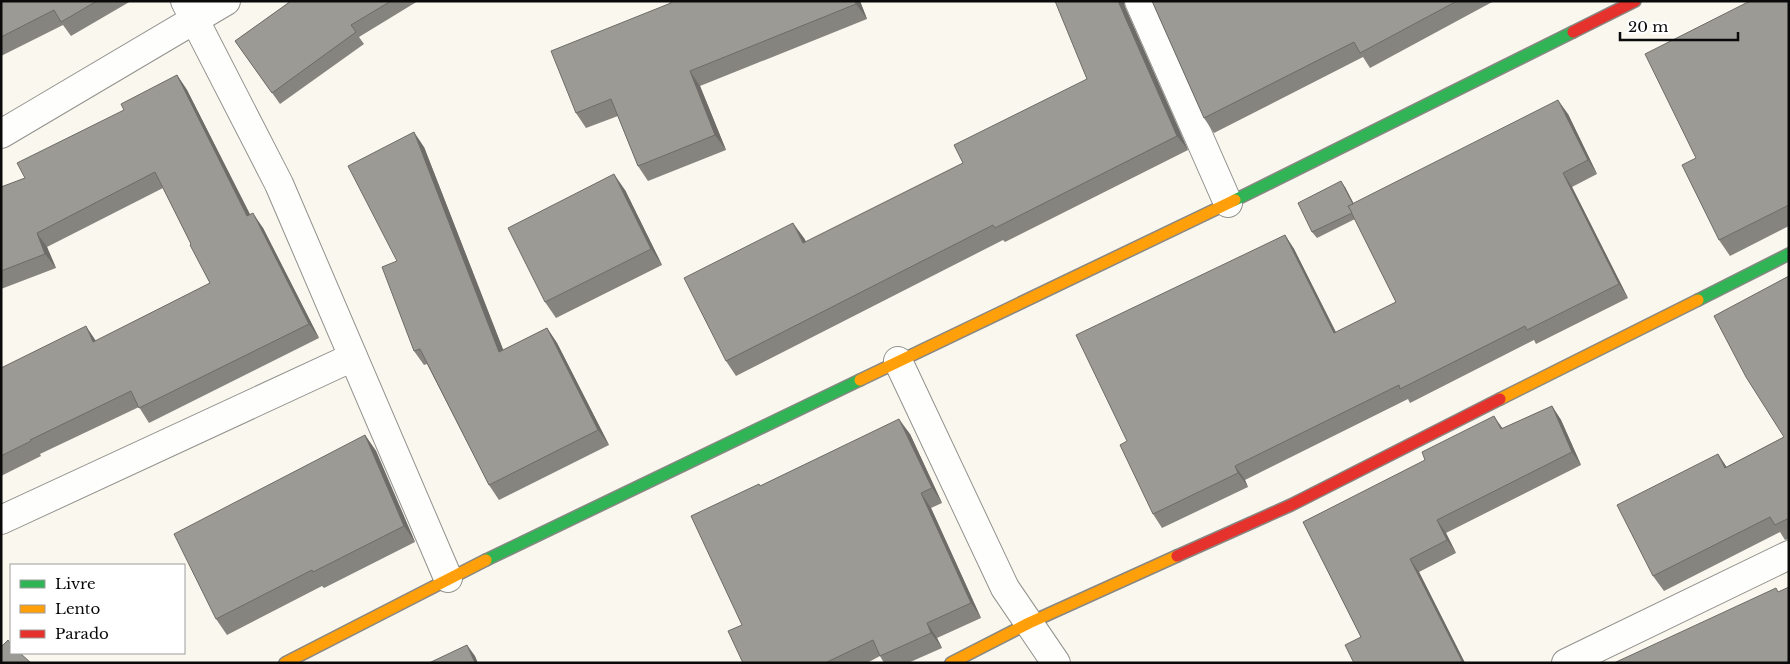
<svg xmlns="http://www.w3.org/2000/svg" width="1790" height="664" font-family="'Libre Baskerville',serif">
  <rect width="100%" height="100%" fill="#f9f7ee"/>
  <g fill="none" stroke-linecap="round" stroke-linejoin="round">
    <g stroke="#92918d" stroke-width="30">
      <g id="street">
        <path d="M185,1l94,183 169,394"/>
        <path d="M1139,1l89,202"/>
        <path d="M1,134l225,-133"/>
        <path d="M898,361l107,227 51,75"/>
        <path d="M1,520l352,-163"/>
        <path d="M1566,663l223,-108"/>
      </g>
    </g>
    <g stroke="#888783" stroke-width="14">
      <g id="fast">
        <path d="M1235,200l338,-168"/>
        <path d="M1698,300l91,-46"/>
        <path d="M486,560l374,-180"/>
      </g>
    </g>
    <g stroke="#888783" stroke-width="14">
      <g id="slow">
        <path d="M860,380l375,-180"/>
        <path d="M1500,399l198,-99"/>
        <path d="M285,663l201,-103"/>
        <path d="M951,663l78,-40 148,-67"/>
      </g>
    </g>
    <g stroke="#888783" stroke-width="14">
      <g id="jam">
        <path d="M1573,32l62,-31"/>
        <path d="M1177,556l114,-51 209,-106"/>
      </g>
    </g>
    <use href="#street" stroke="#fefefc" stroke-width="28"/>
    <use href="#fast" stroke="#30b455" stroke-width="11"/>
    <use href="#slow" stroke="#ff9f0a" stroke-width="11"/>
    <use href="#jam" stroke="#e5322d" stroke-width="11"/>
  </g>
  <g fill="#86847f">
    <path d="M1,1h130l-60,35 -8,-11 -62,31z"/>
    <path d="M291,1h127l-59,36 5,7 -84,60 -45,-63z"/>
    <path d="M670,1h190l7,18 -167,67 26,64 -78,31 -10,-15 -20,-50 -32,12 -10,-15 95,-110z"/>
    <path d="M1152,1h342l-124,67 -7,-11 -149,76 -10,-15z"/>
    <path d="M1789,1v225l-59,30 -11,-16 -23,-82z"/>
    <path d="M1125,7l63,143 -183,92 -2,-2 -267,136 -10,-15 78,-123 2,4 157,-79 124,-84z"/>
    <path d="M177,75l10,15 63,125 13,13 56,110 -170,85 -10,-16 -99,47 1,2 -40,20v-108l95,-27 114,-58 -19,-39 -28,-56 -116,59 9,21 -55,21v-102l24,-9 99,-68z"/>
    <path d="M1568,114l29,60 -25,13 56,111 -92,46 -2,-4 -124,63 -2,-4 -163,81 3,7 -86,41 -9,-14 -26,-73 158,-206 9,14 42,83 60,-30 -41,-83 -38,19 -5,-6 33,-45 9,17z"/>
    <path d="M424,147l79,203 44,-22 10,15 52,102 -110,55 -10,-15 -62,-121 -3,1 -10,-14z"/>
    <path d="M625,190l37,75 -106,53 -11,-16z"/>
    <path d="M1789,276v263l-4,1 -5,-8 -116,59 -11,-15 65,-122 8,13 58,-30z"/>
    <path d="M1552,406l9,14 20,45 -135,68 10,20 -37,19 46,91h-111l7,-26 -58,-115 200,-94z"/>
    <path d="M910,434l32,69 -11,5 50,110 -44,20 5,10 -34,15h-24l-4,-7 -13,7h-124l-1,-38z"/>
    <path d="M365,435l11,16 39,91 -91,46 -2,-2 -95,49 -11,-16z"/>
  </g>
  <g fill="#6d6c68">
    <path d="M855,1h5l7,18 -11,-15z"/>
    <path d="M1118,1h6l1,6 63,143 -11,-14z"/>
    <path d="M690,71l10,15 26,64 -11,-15z"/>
    <path d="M177,75l10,15 71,140 -11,-14z"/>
    <path d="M1558,100l10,14 29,60 -9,-14z"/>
    <path d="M414,132l10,15 86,220 -11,-15z"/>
    <path d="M1563,173l9,14 56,111 -9,-14z"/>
    <path d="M614,174l11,16 37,75 -11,-16z"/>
    <path d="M1341,181l4,6 15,30 -4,-7z"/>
    <path d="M253,213l10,15 56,110 -10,-14z"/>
    <path d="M793,223l11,15 10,19 -11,-14z"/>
    <path d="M37,233l10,14 9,21 -11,-14z"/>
    <path d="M1285,235l9,14 49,98 -9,-14z"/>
    <path d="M86,326l10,15 -3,1z"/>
    <path d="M547,328l10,15 52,102 -11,-15z"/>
    <path d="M1552,406l9,14 20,45 -9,-13z"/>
    <path d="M1494,416l9,13h-2z"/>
    <path d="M899,419l11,15 32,69 -10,-15z"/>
    <path d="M365,435l11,16 39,91 -11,-16z"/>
    <path d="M1718,454l10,15 -3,-1z"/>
    <path d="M1235,466l10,14 3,7 -10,-14z"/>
    <path d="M921,493l10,15 50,110 -10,-15z"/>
    <path d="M1437,520l9,13 10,20 -9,-13z"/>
    <path d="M1410,559l9,13 46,91h-2l-1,-2z"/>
    <path d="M927,623l10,15 5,10 -11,-15z"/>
    <path d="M467,645l8,11 3,7h-3z"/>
  </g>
  <g fill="#9c9a94" stroke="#6d6c68">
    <path d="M1,1h96l-36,21 -7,-12 -53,27z"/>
    <path d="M291,1h100l-40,24 5,7 -84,61 -37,-52z"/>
    <path d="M670,1h185l1,3 -166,67 25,64 -77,31 -27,-67 -35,14 -25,-62 120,-48z"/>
    <path d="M1055,1h63l59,135 -182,92 -2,-3 -267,136 -42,-83 109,-55 10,20 160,-80 -9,-18 133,-66z"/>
    <path d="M1152,1h305l-97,52 -6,-11 -150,76z"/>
    <path d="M1750,1h39v204l-70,35 -37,-75 14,-7 -51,-104z"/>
    <path d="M177,75l70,141 6,-3 56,111 -170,84 -8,-17 -101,49 1,1 -30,15v-88l85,-42 7,16 117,-59 -20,-38 1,-1 -36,-72 -118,61 8,21 -44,17v-84l24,-9 -8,-15 107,-53 -3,-6z"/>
    <path d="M1558,100l30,60 -25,13 56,111 -92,46 -2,-4 -125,63 -1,-4 -164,81 3,7 -85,41 -33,-69 7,-4 -51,-106 209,-100 49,98 62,-31 -48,-96z"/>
    <path d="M414,132l85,220 48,-24 51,102 -109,55 -69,-136 -6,2 -32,-84 15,-6 -49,-95z"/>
    <path d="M614,174l37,75 -106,53 -37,-74z"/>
    <path d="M1341,181l12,23 -5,2 4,7 -40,19 -14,-29z"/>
    <path d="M1789,276v242l-14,7 -5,-8 -117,59 -36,-71 101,-51 7,14 59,-31 -38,-60 -32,-61z"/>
    <path d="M1552,406l20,46 -135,68 10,20 -37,19 52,102 -4,2h-104l-9,-18 16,-8 -58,-115 122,-62 -3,-8 72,-36 7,13z"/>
    <path d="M899,419l33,69 -11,5 50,110 -44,20 4,10 -51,23 -7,-16 -48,23h-82l-15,-32 14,-6 -51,-109 68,-32 1,2z"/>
    <path d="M365,435l39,91 -91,46 -1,-2 -96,49 -42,-85z"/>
    <path d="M1789,587v76h-175l162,-75 2,4z"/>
    <path d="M8,640l3,4v9h9l11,10h-30v-16z"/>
    <path d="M467,645l8,18h-46z"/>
  </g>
  <rect width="1790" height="664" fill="none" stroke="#0a0a0a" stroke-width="5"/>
  <rect x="10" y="564" width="175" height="90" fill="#ffffff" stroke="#9d9d9d"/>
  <rect x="20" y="580" width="25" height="8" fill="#30b455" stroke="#9d9d9d"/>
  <text x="55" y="589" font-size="15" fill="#0a0a0a">Livre</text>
  <rect x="20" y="605" width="25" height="8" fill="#ff9f0a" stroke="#9d9d9d"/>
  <text x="55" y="614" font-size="15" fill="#0a0a0a">Lento</text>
  <rect x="20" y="630" width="25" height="8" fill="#e5322d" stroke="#9d9d9d"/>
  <text x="55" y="639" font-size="15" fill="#0a0a0a">Parado</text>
  <path d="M1620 32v8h118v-8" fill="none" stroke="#0a0a0a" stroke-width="2.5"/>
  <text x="1628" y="32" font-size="15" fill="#0a0a0a" stroke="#ffffff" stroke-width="4" paint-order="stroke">20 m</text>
</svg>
